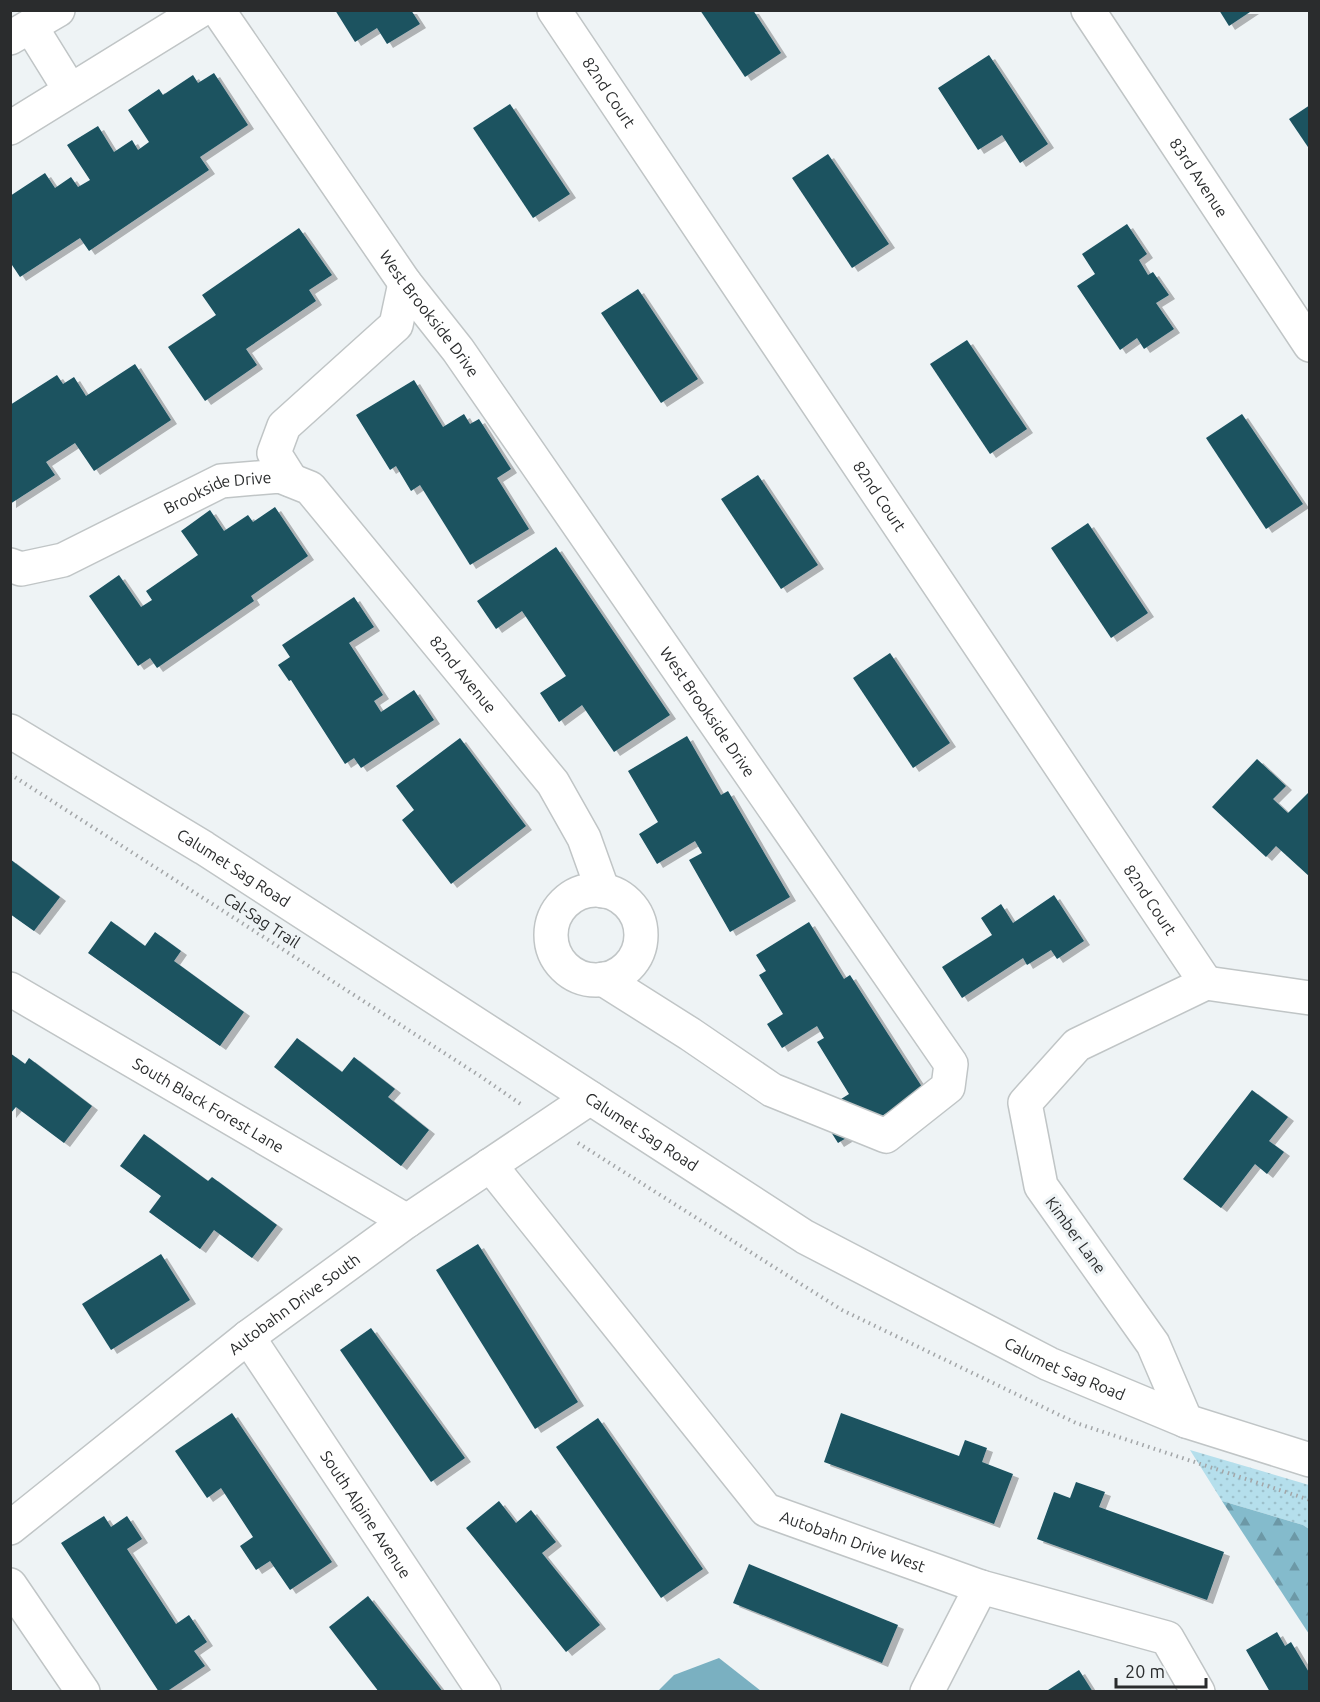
<svg xmlns="http://www.w3.org/2000/svg" width="1320" height="1702" font-family="Ubuntu,sans-serif">
  <defs>
    <pattern id="grass-dots" width="8" height="8" patternUnits="userSpaceOnUse" patternTransform="scale(1.5)"><rect width="8" height="8" fill="#b5dfec"/><path d="M2 2h.1M6 6h.1" fill="none" stroke="#9cc0cb" stroke-width="1.8" stroke-linecap="round"/></pattern>
    <pattern id="forest-firs" width="22" height="20" patternUnits="userSpaceOnUse" patternTransform="scale(1.5)"><rect width="22" height="20" fill="#84bbcc"/><path d="M5 1l3.5 6h-7zM16 11l3.5 6h-7z" fill="#6c98a6"/></pattern>
    <filter id="shadow"><feDropShadow dx="6" dy="4" stdDeviation="0" flood-color="#0004"/></filter>
  </defs>
  <rect width="100%" height="100%" fill="#eef3f5"/>
  <path fill="url(#grass-dots)" d="M1190,1450l119,35v44l-6,-4 -81,-24z"/>
  <path fill="url(#forest-firs)" d="M1222,1501l81,24 6,4v105z"/>
  <path fill="#7ab0c1" d="M719,1658l42,33h-103l16,-16z"/>
  <g fill="#1a5261" filter="url(#shadow)">
    <path d="M335,10h76l9,14 -33,20 -10,-16 -22,14z"/>
    <path d="M700,10h53l28,43 -36,24z"/>
    <path d="M1219,10h34l-24,16z"/>
    <path d="M989,55l59,89 -28,19 -18,-28 -24,15 -40,-62z"/>
    <path d="M214,73l34,52 -48,32 9,13 -120,81 -9,-13 -60,39 -10,-15v-66l35,-23 10,15 16,-11 7,10 12,-7 -23,-35 31,-19 16,26 18,-12 6,10 11,-8 -21,-32 31,-21 4,6 30,-20 5,8z"/>
    <path d="M510,104l60,90 -37,24 -60,-90z"/>
    <path d="M1310,105v45l-21,-31z"/>
    <path d="M828,154l61,90 -37,24 -60,-90z"/>
    <path d="M1127,224l20,30 -8,6 9,15 5,-3 16,23 -13,8 18,26 -30,20 -7,-11 -17,12 -43,-64 18,-12 -13,-20z"/>
    <path d="M299,228l33,47 -23,15 7,11 -70,48 11,16 -52,36 -37,-54 48,-32 -14,-20z"/>
    <path d="M638,289l60,90 -37,24 -60,-90z"/>
    <path d="M967,340l60,89 -37,25 -60,-90z"/>
    <path d="M135,364l36,56 -77,51 -19,-28 -29,19 9,13 -45,29v-99l47,-30 6,9 11,-7 12,19z"/>
    <path d="M414,380l29,47 21,-13 6,10 9,-5 32,50 -14,9 32,51 -59,36 -50,-80 -9,6 -15,-25 -6,4 -34,-55z"/>
    <path d="M1242,414l61,90 -37,25 -60,-91z"/>
    <path d="M758,475l60,90 -37,24 -60,-90z"/>
    <path d="M275,507l33,49 -57,40 3,5 -97,67 -7,-10 -12,8 -49,-70 30,-21 22,32 11,-7 -6,-9 52,-36 -17,-24 29,-21 14,21 24,-16 5,7z"/>
    <path d="M1088,523l60,90 -37,25 -60,-90z"/>
    <path d="M556,547l114,168 -56,37 -32,-47 -23,17 -19,-29 26,-17 -44,-65 -26,18 -19,-28z"/>
    <path d="M354,597l20,30 -25,16 34,52 -9,6 7,11 33,-22 20,30 -73,48 -7,-10 -9,6 -54,-84 -2,1 -11,-16 12,-8 -8,-12z"/>
    <path d="M890,653l60,90 -37,25 -60,-90z"/>
    <path d="M687,736l34,59 7,-4 62,106 -60,35 -41,-72 13,-7 -7,-12 -38,23 -18,-30 19,-12 -30,-51z"/>
    <path d="M460,738l66,88 -75,58 -49,-64 12,-10 -18,-24z"/>
    <path d="M1257,759l29,27 -13,13 15,14 22,-22v86l-34,-31 -10,11 -54,-50z"/>
    <path d="M10,859l50,38 -26,34 -24,-17z"/>
    <path d="M1054,895l30,46 -27,18 -6,-9 -24,15 -4,-7 -61,40 -20,-31 50,-32 -11,-17 20,-14 12,19z"/>
    <path d="M111,921l34,25 10,-14 26,19 -7,10 70,51 -24,34 -132,-93z"/>
    <path d="M809,922l35,57 6,-4 74,115 -86,53 -19,-30 30,-19 -32,-52 7,-4 -7,-12 -35,22 -15,-24 16,-10 -24,-39 7,-4 -10,-16z"/>
    <path d="M297,1038l45,34 12,-15 41,32 -7,8 41,33 -28,36 -127,-99z"/>
    <path d="M10,1053l15,11 4,-6 63,48 -28,37 -48,-36 -6,7z"/>
    <path d="M1252,1090l36,27 -19,24 15,11 -17,22 -12,-10 -34,44 -38,-29z"/>
    <path d="M144,1134l64,47 4,-4 65,48 -25,33 -38,-28 -14,19 -51,-37 12,-16 -41,-30z"/>
    <path d="M478,1244l100,158 -43,27 -99,-159z"/>
    <path d="M161,1254l29,46 -79,50 -29,-46z"/>
    <path d="M371,1328l94,130 -34,24 -91,-132z"/>
    <path d="M232,1413l100,149 -42,28 -20,-29 -14,9 -16,-24 13,-9 -32,-49 -14,10 -32,-47z"/>
    <path d="M841,1413l118,43 6,-16 22,8 -5,14 31,12 -19,50 -170,-62z"/>
    <path d="M598,1418l105,151 -42,29 -105,-151z"/>
    <path d="M1076,1482l29,10 -6,15 125,45 -17,48 -170,-61 17,-47 16,6z"/>
    <path d="M499,1501l17,22 15,-13 25,32 -14,11 58,72 -34,27 -100,-124z"/>
    <path d="M104,1516l7,11 16,-11 15,23 -15,10 49,75 13,-9 18,27 -13,9 11,15 -39,26h-7l-98,-149z"/>
    <path d="M749,1564l149,61 -16,38 -149,-60z"/>
    <path d="M368,1596l75,96h-64l-50,-65z"/>
    <path d="M1277,1632l8,14 6,-4 19,32v18h-40l-24,-42z"/>
    <path d="M1079,1670l14,22h-48z"/>
  </g>
  <g fill="none" stroke-linecap="round" stroke-linejoin="round">
    <g stroke="#c0c5c6" stroke-width="36">
      <g id="minor">
        <path id="s1" d="M218,10l187,273 53,67 493,714 -3,23 -62,49 -114,-46 -82,-56 -87,-55"/>
        <path id="s2" d="M554,10l652,973"/>
        <path id="s3" d="M1088,10l222,335"/>
        <path d="M31,27l39,63"/>
        <path d="M10,38l48,-28"/>
        <path d="M10,128l191,-118"/>
        <path d="M291,480l-17,-27 10,-27 112,-101 9,-42"/>
        <path id="s4" d="M10,565l11,4 42,-9 158,-79 59,-5 30,12 243,295 31,55 19,53"/>
        <circle cx="596" cy="935" r="45"/>
        <path id="s5" d="M10,989l397,232"/>
        <path id="s6" d="M490,1165l276,345 215,77 186,51 31,54"/>
        <path id="s7" d="M248,1337l236,355"/>
        <path d="M1186,1421l-33,-77 -112,-158 -16,-83 52,-58 129,-62 104,15"/>
        <path id="s8" d="M10,1528l238,-191 159,-116 183,-123"/>
        <path d="M10,1585l73,107"/>
        <path d="M927,1692l54,-105"/>
      </g>
    </g>
    <g stroke="#c0c5c6" stroke-width="36">
      <g id="major">
        <path id="s9" d="M10,731l194,117 601,389 244,127 137,57 124,39"/>
      </g>
    </g>
    <g stroke="#a3a6a8" stroke-width="4" stroke-dasharray="1.5 4.5" stroke-linecap="butt">
      <path d="M10,774l470,302 42,29"/>
      <path d="M578,1143l264,167 234,113 234,77"/>
    </g>
    <use href="#minor" stroke="#fff" stroke-width="33"/>
    <use href="#major" stroke="#fff" stroke-width="33"/>
  </g>
  <g text-anchor="middle" stroke-width="6" stroke-linejoin="round" paint-order="stroke">
    <g font-size="16" fill="#2a2c2d" stroke="#eef3f5">
      <text dy="6" stroke="none"><textPath href="#s2" startOffset="99">82nd Court</textPath></text>
      <text dy="6" stroke="none"><textPath href="#s3" startOffset="201">83rd Avenue</textPath></text>
      <text dy="6" stroke="none"><textPath href="#s1" startOffset="370">West Brookside Drive</textPath></text>
      <text dy="6" stroke="none"><textPath href="#s4" startOffset="225">Brookside Drive</textPath></text>
      <text dy="6" stroke="none"><textPath href="#s2" startOffset="585">82nd Court</textPath></text>
      <text dy="6" stroke="none"><textPath href="#s4" startOffset="564">82nd Avenue</textPath></text>
      <text dy="6" stroke="none"><textPath href="#s1" startOffset="856">West Brookside Drive</textPath></text>
      <text dy="6" stroke="none"><textPath href="#s9" startOffset="262">Calumet Sag Road</textPath></text>
      <text dy="6" stroke="none"><textPath href="#s2" startOffset="1071">82nd Court</textPath></text>
      <text transform="translate(262 920) rotate(33)" y="6">Cal-Sag Trail</text>
      <text dy="6" stroke="none"><textPath href="#s5" startOffset="230">South Black Forest Lane</textPath></text>
      <text dy="6" stroke="none"><textPath href="#s9" startOffset="748">Calumet Sag Road</textPath></text>
      <text transform="translate(1076 1235) rotate(54)" y="6">Kimber Lane</text>
      <text dy="6" stroke="none"><textPath href="#s8" startOffset="362">Autobahn Drive South</textPath></text>
      <text dy="6" stroke="none"><textPath href="#s9" startOffset="1234">Calumet Sag Road</textPath></text>
      <text dy="6" stroke="none"><textPath href="#s7" startOffset="213">South Alpine Avenue</textPath></text>
      <text dy="6" stroke="none"><textPath href="#s6" startOffset="534">Autobahn Drive West</textPath></text>
    </g>
  </g>
  <rect width="1320" height="1702" fill="none" stroke="#2a2c2d" stroke-width="24"/>
  <path d="M1116 1678v9h90v-9" fill="none" stroke="#2a2c2d" stroke-width="3"/>
  <text x="1125" y="1678" font-size="18" fill="#2a2c2d" stroke="#eef3f5" stroke-width="4.5" paint-order="stroke">20 m</text>
</svg>
